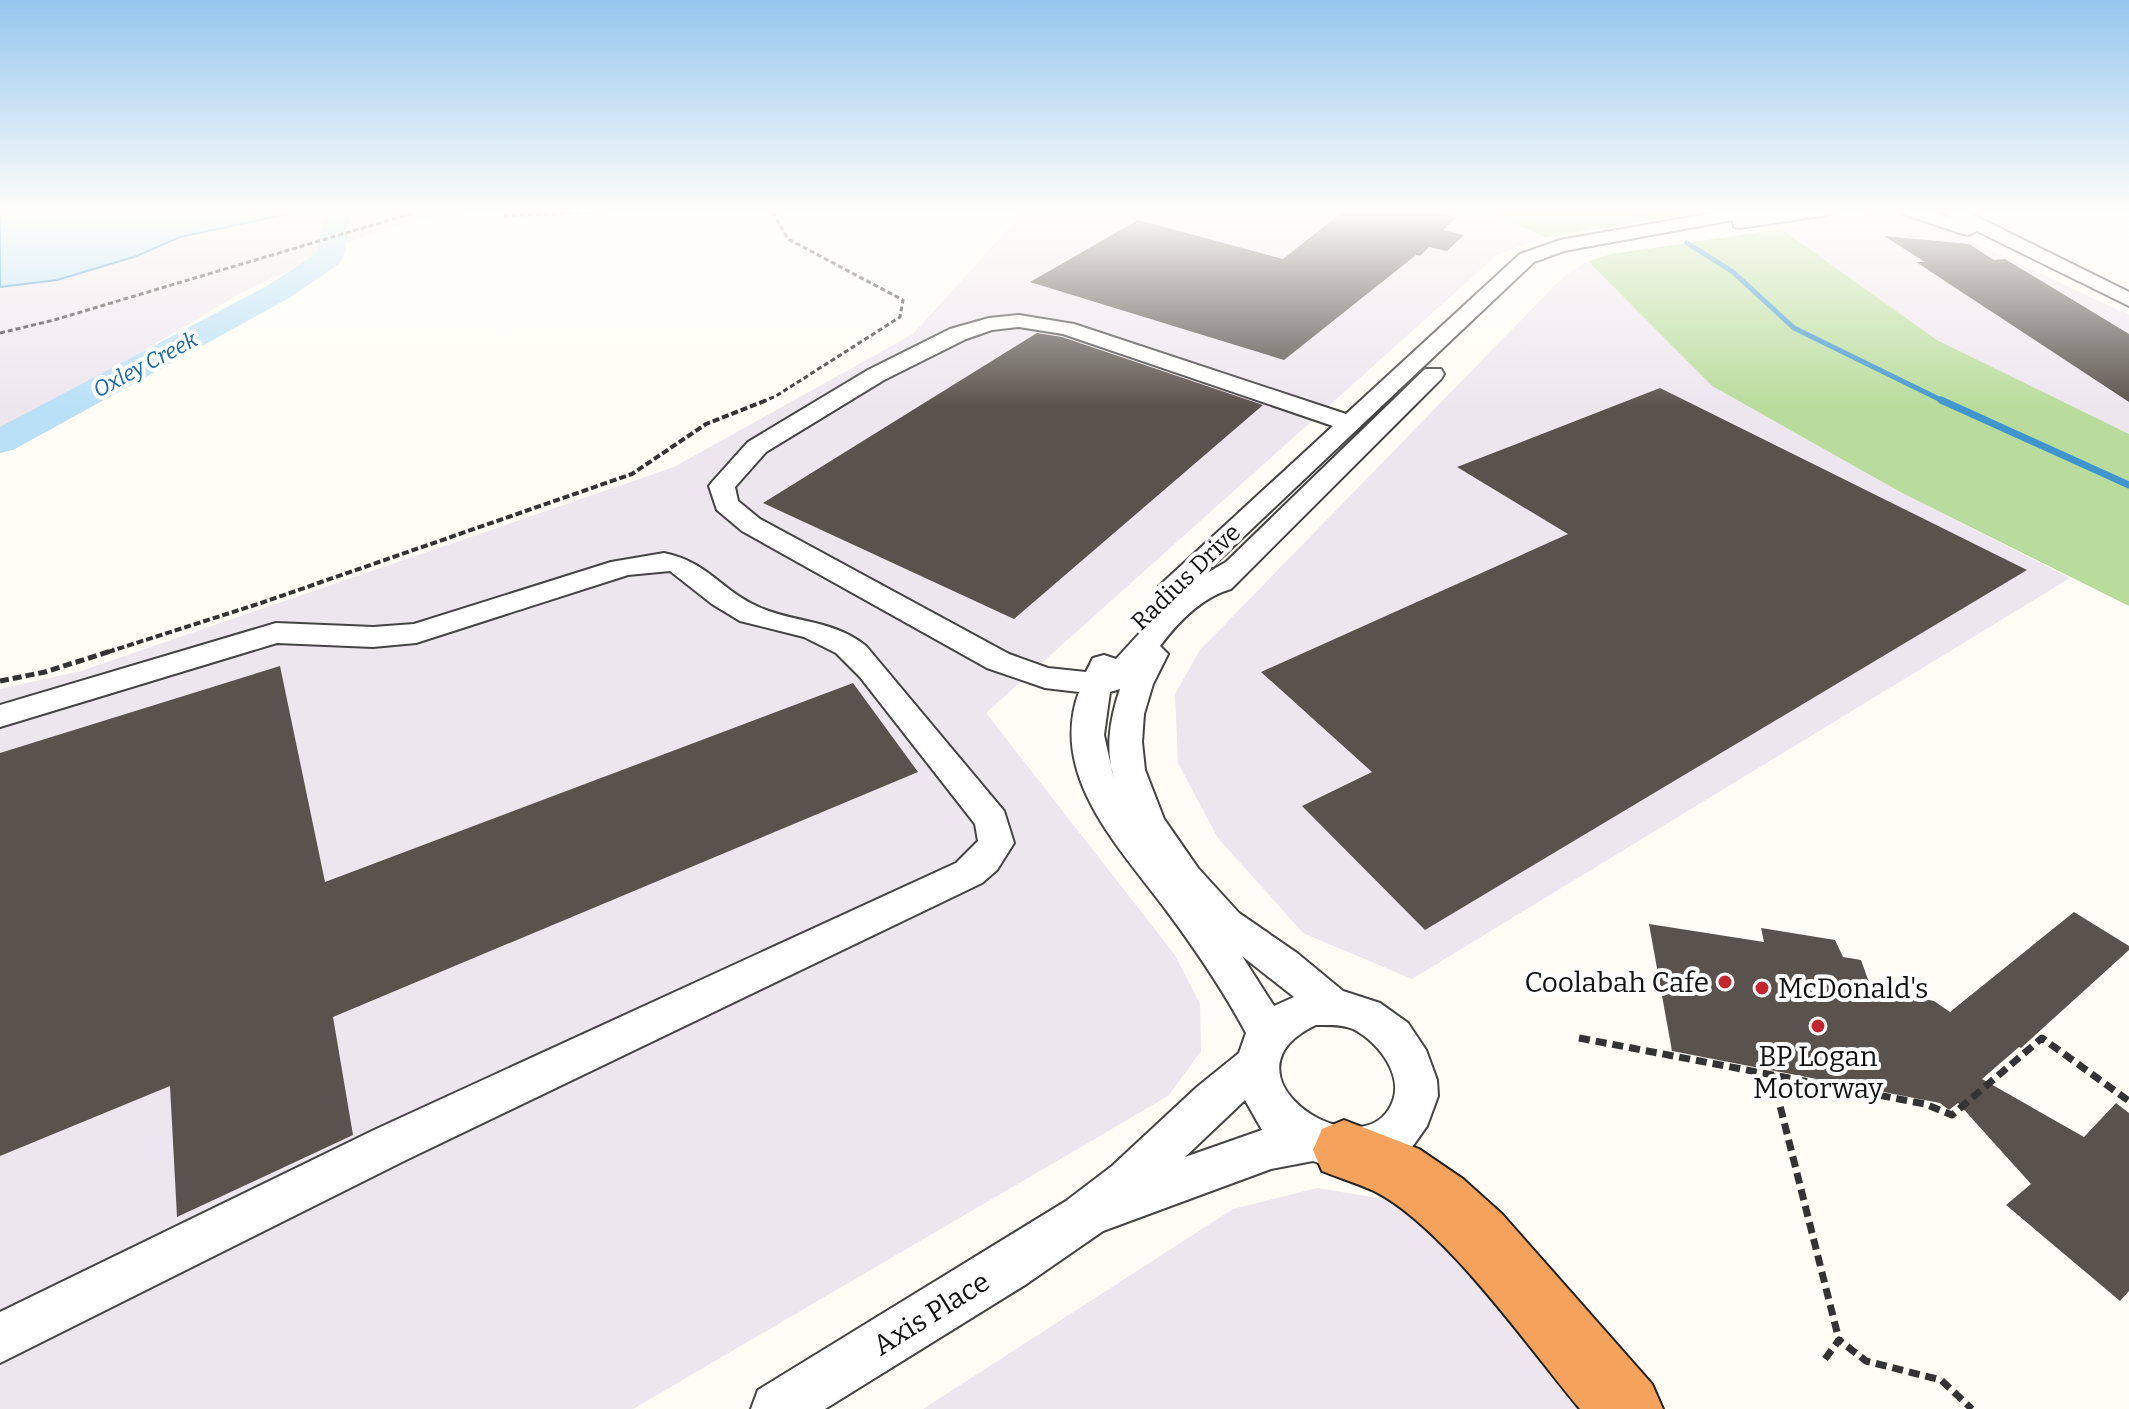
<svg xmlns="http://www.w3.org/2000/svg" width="2129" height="1409" font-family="Bitter,serif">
  <rect width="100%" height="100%" fill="#fffdf5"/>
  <g fill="#eee6ef">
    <path d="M0,210h549l-55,1 -65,8 -37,8 -42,15 -109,51 -207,122 -34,14z"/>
    <path d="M1025,210h458l62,27 -48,18 -511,458 189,242 25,49 1,47 -33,45 -535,313h-633v-720l81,-18 593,-204 239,-133z"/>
    <path d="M1880,212l60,15 189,88v119l-192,-94 -156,-111z"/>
    <path d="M1588,261l124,125 190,107 168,85 -658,401 -109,-46 -85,-95 -40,-75 -3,-69 25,-44 363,-373z"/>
    <path d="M1317,1188l73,12 53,42 139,167h-659l310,-200z"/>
  </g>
  <g fill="#b9dc9c">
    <path d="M1483,210h231l-169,27z"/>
    <path d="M1781,229l156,111 192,94v172l-227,-113 -190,-107 -124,-125 24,-7z"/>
  </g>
  <path fill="#b9e0f7" stroke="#3f96cf" stroke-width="2" d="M0,210h306l-126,27 -43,19 -80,24 -57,7z"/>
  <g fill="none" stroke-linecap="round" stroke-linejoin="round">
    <g stroke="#3f96cf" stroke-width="5">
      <path d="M1629,210l12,5"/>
      <path d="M1687,243l46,29 61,56 151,74"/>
    </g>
    <path stroke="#3f96cf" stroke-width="7" d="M1941,400l188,85"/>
    <path fill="#b9e0f7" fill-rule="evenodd" d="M327,210h26l-10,48 -4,6 -50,34 -276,152 -13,3v-26l267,-141 49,-32z"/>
  </g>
  <g fill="#5a524d">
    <path d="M1345,210h78l34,7 -14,13 21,5 -17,16 -18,-4 -9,9 -4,-1 -132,105 -254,-78 108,-62 145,39z"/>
    <path d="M1884,236l85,8 25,16 11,-1 124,75v68l-213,-140h9z"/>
    <path d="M1037,333l25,4 201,68 -249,214 -251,-116z"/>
    <path d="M1660,388l367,182 -602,360 -123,-124 70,-34 -111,-100 307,-138 -111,-67z"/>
    <path d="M280,666l45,216 528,-199 65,89 -585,245 20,118 -176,82 -7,-131 -170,70v-403z"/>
    <path d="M2074,912l55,34v4l-108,98 -2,-1 -37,32 102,58 32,-34 13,10v178l-9,10 -114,-96 25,-21 -73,-81 -9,7 -9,-7 -268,-52 -23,-127 115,18 -3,-14 74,12 8,17 18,3 10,28 63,13 16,11z"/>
  </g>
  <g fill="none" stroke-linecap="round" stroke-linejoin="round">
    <g stroke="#444" stroke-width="4">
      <g id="minor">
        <path d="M1731,210h38l-3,4 26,-4h45l-9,5 -88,13 -6,-1 -1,-7 -169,31 -30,11 -332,314 24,-14 199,-193h16l3,5 -3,5 -210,210c-29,8 -53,33 -71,57l8,8 -15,30 -9,30 -2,28 3,28 19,49 34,49 41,45 58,40 46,38 37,12 28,20 18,27 11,30 1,16 -11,30 -17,24 -38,17h-43l-16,-6 -42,8 -168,62 -78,54 -200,124h-74l7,-19 308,-189 46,-35 85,-79 42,-34 7,-20c-23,-43 -51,-84 -80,-123 -46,-62 -118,-134 -87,-218l-34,-4 -58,-20 -245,-137 -25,-21 -8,-24 4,-5 35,-39 120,-72 82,-41 39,-11 30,-3 55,9 272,90 174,-160 40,-14zM1019,327l44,7 270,92 -174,160 -4,6 4,6 10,3 -53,58 -12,-4 -11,3 -7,14 -38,-4 -39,-14 -249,-135 -22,-18 -3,-14 31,-35 118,-72 82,-41 26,-9zM1120,689c-10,30 -15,59 -6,90l-10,-44 6,-43zM1242,956l52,41 -20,9zM1316,1025c12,0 26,-1 37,4 26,13 55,50 36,80 -36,58 -175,-36 -73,-84zM1245,1100l17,30 -77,27z"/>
        <path d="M1900,210h26l26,8 -12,-8h23l166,82v14l-152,-75 -8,4 -6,-1 -60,-20z"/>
        <path d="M664,553c45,9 58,39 97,55 36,15 73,12 105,38l138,165 10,32 -17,27 -15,13 -576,277 -406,203v-51l374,-182 582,-267 22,-22 -3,-17 -115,-147 -24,-24 -32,-16 -64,-16 -28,-17 -42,-33 -42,4 -212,68 -43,4 -96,-4 -277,84v-22l276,-82 97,4 41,-3 197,-62z"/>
      </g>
    </g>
    <g stroke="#222" stroke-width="4">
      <path id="highway" d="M1344,1120l75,29 44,30 39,35 150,170 11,25h-83c-52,-62 -136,-183 -206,-218 -17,-8 -35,-13 -52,-20l-9,-21 9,-21z"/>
    </g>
    <g stroke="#333" stroke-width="3" stroke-dasharray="5 3" stroke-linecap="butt">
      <path d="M765,210l9,4"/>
      <path d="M504,216l143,-6"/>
      <path d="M0,333l54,-13 369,-110"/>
      <path d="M762,402l14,-6 124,-79 3,-17 -115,-61 -14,-25 10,-4"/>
    </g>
    <path stroke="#333" stroke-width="4" stroke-dasharray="7 3" stroke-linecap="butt" d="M108,652l153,-49 371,-129 74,-50 61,-24"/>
    <path stroke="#333" stroke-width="5" stroke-dasharray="9 4" stroke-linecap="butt" d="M0,681l45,-9 69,-22"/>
    <g stroke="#333" stroke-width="7" stroke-dasharray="11 6" stroke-linecap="butt">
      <path d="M1579,1038l346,66 27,11 90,-77 87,63"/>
      <path d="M1772,1074l67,266"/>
      <path d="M1825,1359l14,-19 27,21 75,19 31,29"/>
    </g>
    <use href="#minor" fill="#fff" fill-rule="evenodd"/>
    <use href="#highway" fill="#f5a25d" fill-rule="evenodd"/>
  </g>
  <linearGradient id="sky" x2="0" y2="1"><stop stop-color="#95c6ee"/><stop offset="0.52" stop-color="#fffefa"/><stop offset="1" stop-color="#fffefa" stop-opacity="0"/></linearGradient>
  <rect width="2129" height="407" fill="url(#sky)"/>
  <g fill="#c4262e" stroke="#fff" stroke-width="3">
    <circle cx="1725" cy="982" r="8"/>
    <circle cx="1762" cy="988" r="8"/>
    <circle cx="1818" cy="1026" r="8"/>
  </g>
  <g text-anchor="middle" stroke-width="8" stroke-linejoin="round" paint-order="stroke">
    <g font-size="22" font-style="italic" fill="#1768a6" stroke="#fff">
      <text transform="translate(145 364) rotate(-28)" y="8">Oxley Creek</text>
    </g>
    <g font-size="24" fill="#111" stroke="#fff">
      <text transform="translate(1186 577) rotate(-44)" y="8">Radius Drive</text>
    </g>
    <g font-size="28" fill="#111" stroke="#fff" text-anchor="end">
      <text x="1709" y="992">Coolabah Cafe</text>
      <text x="1778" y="998" text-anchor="start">McDonald's</text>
      <text x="1818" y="1066" text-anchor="middle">BP Logan<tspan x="1818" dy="32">Motorway</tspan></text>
    </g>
    <g font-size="28" fill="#111" stroke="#fff">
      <text transform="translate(931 1313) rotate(-32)" y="10">Axis Place</text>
    </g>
  </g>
</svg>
